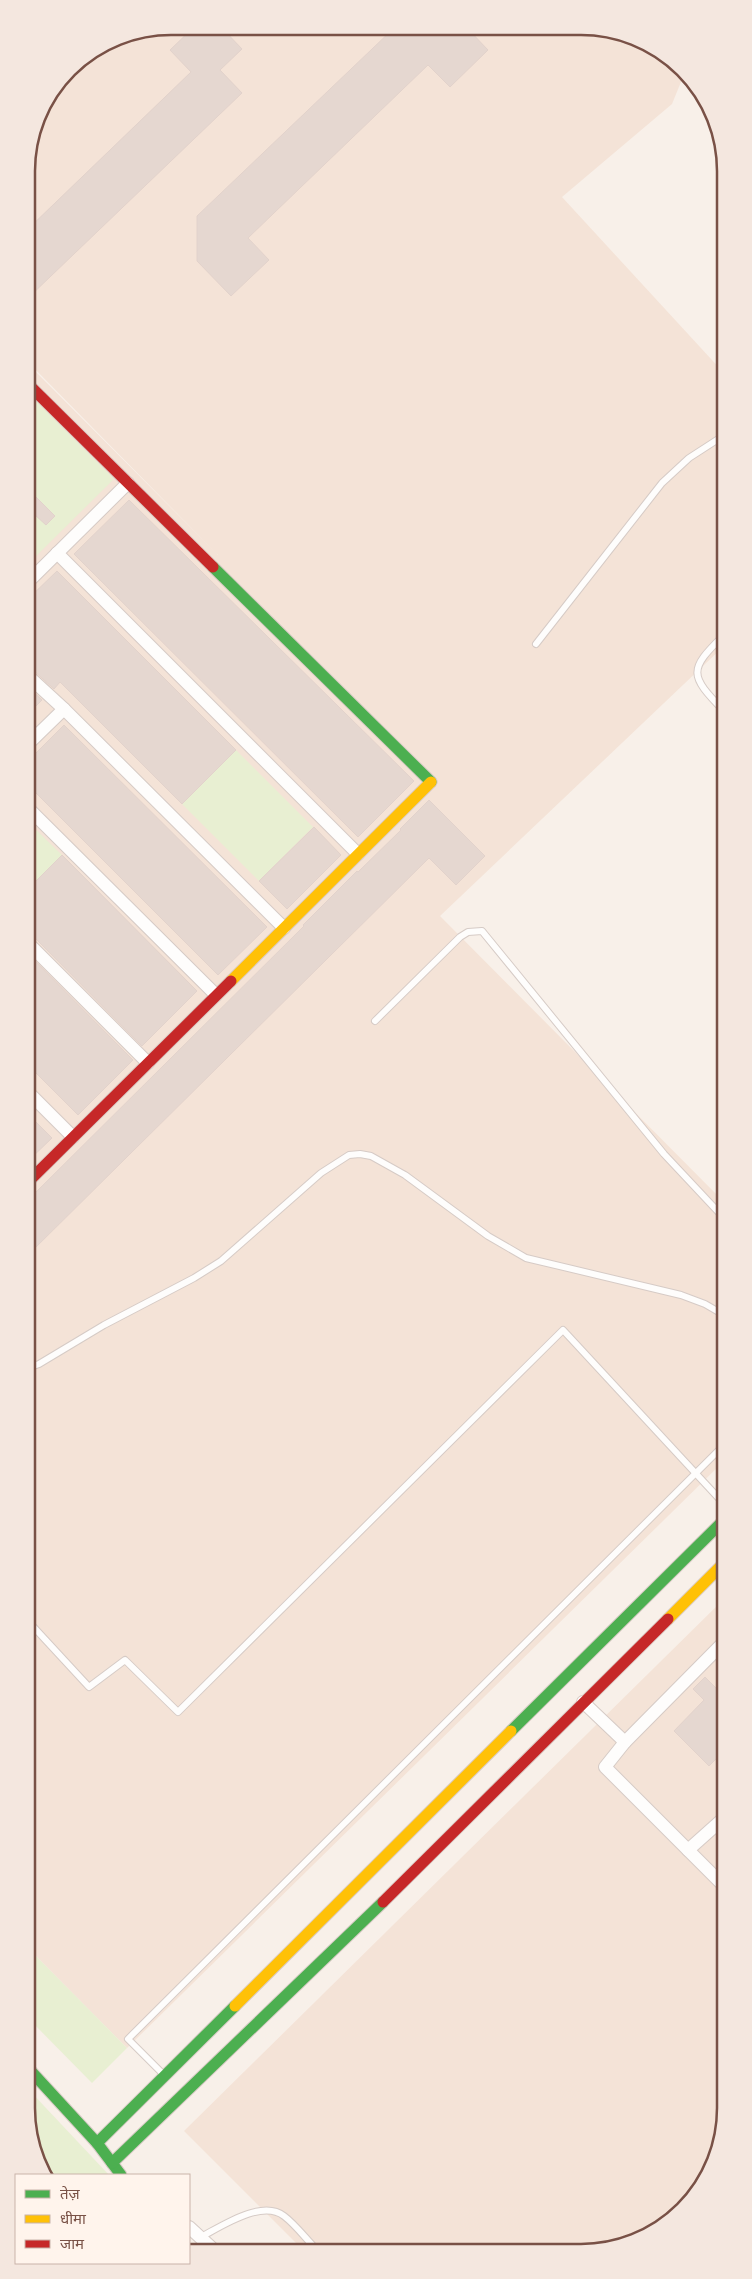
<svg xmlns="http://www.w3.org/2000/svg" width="752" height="2279" font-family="'Noto Sans','Noto Sans Devanagari',sans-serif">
  <rect width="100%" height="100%" fill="#f8f0e9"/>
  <g fill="#f4e3d7">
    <path d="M171,26l438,3 74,40 2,3 -13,32 -110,93 161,175 1,274 -284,270 284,286 1,258 -598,588 -98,-99 -2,-1586 191,192 -191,-194v-199l14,-55 34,-45 41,-25z"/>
    <path d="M725,1598v519l-10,46 -25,41 -37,29 -44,17h-306l-119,-119z"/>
  </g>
  <g fill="#e8efd2">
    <path d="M27,392l87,87 -87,86z"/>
    <path d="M236,750l77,77 -54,54 -77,-77z"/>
    <path d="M27,821l35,34 -35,35z"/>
    <path d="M29,1949l98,99 -35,35 -63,-64z"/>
    <path d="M29,2090l80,85h-65l-15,-39z"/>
  </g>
  <g fill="#e5d7d0" stroke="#e2d2cb">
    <path d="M195,26l26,1 21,22 -22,21 22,23 -215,206v-69l164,-158 -21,-22z"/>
    <path d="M394,28h73l21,22 -38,37 -22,-22 -180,173 21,22 -38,36 -34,-35v-45z"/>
    <path d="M27,488l28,28 -9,9 -11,-10 -8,8z"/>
    <path d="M129,500l285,281 -56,56 -284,-283z"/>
    <path d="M57,571l179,179 -54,54 -122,-122 -6,7 -22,-20 -5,-2v-67z"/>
    <path d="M27,686l15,14 -15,15z"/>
    <path d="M64,725l203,202 -49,48 -191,-191v-22z"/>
    <path d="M429,800l56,56 -29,29 -27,-27 -401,397v-55l276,-274 -1,-1 54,-54 1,1 43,-42 -1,-1z"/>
    <path d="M314,827l27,28 -54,54 -28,-28z"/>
    <path d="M62,855l135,136 -55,55 -108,-109 -6,-2 -1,-45z"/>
    <path d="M28,954l105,106 -55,55 -50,-50z"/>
    <path d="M28,1114l24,24 -24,23z"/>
    <path d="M705,1677l20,20v6l-6,6 6,6v35l-16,16 -35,-35 30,-31 -11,-11z"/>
  </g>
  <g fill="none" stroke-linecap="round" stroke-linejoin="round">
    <g stroke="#d6cbc6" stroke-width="8">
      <g id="lane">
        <path d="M724,635c-36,35 -35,40 0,76"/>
        <path d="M536,644l126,-161 27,-25 34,-22"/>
        <path d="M724,952l-3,13 3,6"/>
        <path d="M375,1021l85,-84 8,-5 14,-1 182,223 60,64"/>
        <path d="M28,1368l11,-4 65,-39 90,-47 27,-17 100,-88 28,-18 11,-1 11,2 34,19 83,61 38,22 155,37 24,9 19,11"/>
        <path d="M28,1621l61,66 36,-27 53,52 385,-382 162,175"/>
        <path d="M163,2074l-35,-35 597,-595"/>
        <path d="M201,2237c21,-11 61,-38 83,-21 12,9 22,23 33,34"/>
      </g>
    </g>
    <g stroke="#d6cbc6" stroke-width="14">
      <g id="street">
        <path d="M57,553l301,301"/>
        <path d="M27,583l101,-100"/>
        <path d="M27,675l37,34 -37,36"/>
        <path d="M64,709l220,219"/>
        <path d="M27,807l189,188"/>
        <path d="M28,943l120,120"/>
        <path d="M28,1092l45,45"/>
        <path d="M583,1702l42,40 -20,25 120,120"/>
        <path d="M625,1742l100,-101"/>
        <path d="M688,1850l37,-33"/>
        <path d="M189,2227l25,23"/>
      </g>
    </g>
    <g stroke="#d9ccc7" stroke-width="13">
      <g id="fast">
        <path d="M213,567l218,215"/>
        <path d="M511,1731l214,-212"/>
        <path d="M29,2069l68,74 24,32"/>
        <path d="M97,2143l138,-137"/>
        <path d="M112,2163l271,-261"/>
      </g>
    </g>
    <g stroke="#d9ccc7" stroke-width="13">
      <g id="slow">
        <path d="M231,981l200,-199"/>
        <path d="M668,1619l57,-57"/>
        <path d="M235,2006l276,-275"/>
      </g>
    </g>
    <g stroke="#d9ccc7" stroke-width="13">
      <g id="jam">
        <path d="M27,383l186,184"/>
        <path d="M28,1182l203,-201"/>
        <path d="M383,1902l285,-283"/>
      </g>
    </g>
    <use href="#lane" stroke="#fefdfc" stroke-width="6"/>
    <use href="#street" stroke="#fefdfc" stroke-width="12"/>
    <use href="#fast" stroke="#4caf50" stroke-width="11"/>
    <use href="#slow" stroke="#ffc107" stroke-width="11"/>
    <use href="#jam" stroke="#c62828" stroke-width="11"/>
  </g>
  <path d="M0 0H752V2279H0ZM171 35H581A136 136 0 0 1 717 171V2108A136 136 0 0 1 581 2244H171A136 136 0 0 1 35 2108V171A136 136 0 0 1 171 35Z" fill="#f4e7df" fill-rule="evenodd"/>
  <path fill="none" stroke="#795146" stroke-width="2.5" d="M171 35H581A136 136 0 0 1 717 171V2108A136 136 0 0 1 581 2244H171A136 136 0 0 1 35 2108V171A136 136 0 0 1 171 35Z"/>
  <rect x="15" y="2174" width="175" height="90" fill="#fff4ec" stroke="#c9b3aa"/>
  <rect x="25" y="2190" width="25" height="8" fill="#4caf50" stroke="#c9b3aa"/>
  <text x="60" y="2199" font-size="15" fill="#795146">तेज़</text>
  <rect x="25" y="2215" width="25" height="8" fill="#ffc107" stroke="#c9b3aa"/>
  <text x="60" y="2224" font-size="15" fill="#795146">धीमा</text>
  <rect x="25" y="2240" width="25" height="8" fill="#c62828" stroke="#c9b3aa"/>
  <text x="60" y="2249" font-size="15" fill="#795146">जाम</text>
</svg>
